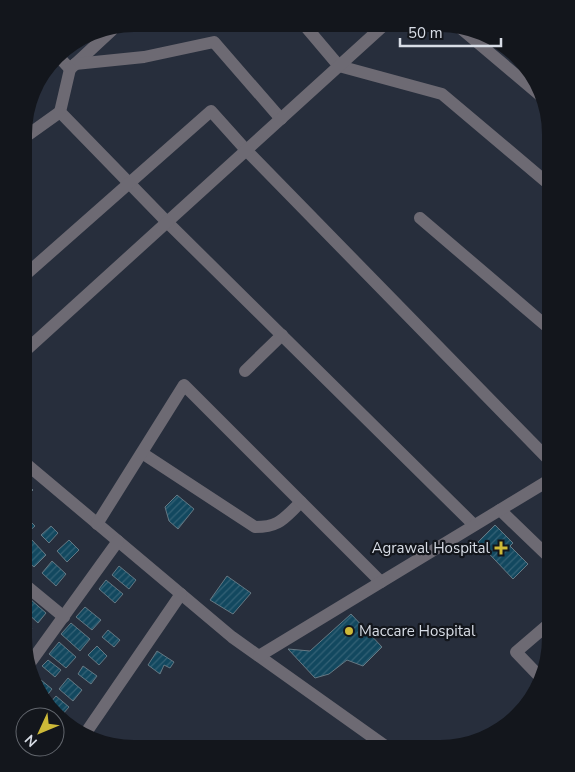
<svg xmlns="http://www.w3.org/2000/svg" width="575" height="772" font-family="'Nunito Sans',sans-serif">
  <defs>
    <pattern id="building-hatch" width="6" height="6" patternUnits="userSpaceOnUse" patternTransform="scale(1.25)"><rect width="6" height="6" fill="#12485f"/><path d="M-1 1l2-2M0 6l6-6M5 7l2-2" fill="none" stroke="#346276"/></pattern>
  </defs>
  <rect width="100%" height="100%" fill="#272e3c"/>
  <g fill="url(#building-hatch)" stroke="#657883">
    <path d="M24,481l9,9 -7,7 -2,-2z"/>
    <path d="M177,495l17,14 -16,20 -9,-8 -4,-14z"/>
    <path d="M24,511l6,6 -2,2 7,7 -10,9z"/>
    <path d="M495,525l18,18 -3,3 18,18 -15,15 -35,-37z"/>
    <path d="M51,526l7,7 -9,10 -8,-8z"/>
    <path d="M31,539l15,16 -12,12 -10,-9v-12z"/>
    <path d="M69,540l10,10 -12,12 -10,-11z"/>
    <path d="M52,561l14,13 -10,12 -14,-13z"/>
    <path d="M119,566l17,14 -7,9 -17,-14z"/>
    <path d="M227,576l24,17 -18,21 -23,-14z"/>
    <path d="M106,580l17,14 -8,9 -16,-14z"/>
    <path d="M30,599l16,14 -8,10 -14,-13v-4z"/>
    <path d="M85,607l16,13 -9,10 -16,-13z"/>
    <path d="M351,614l31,33 -19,19 -16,-6 -18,14 -14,4 -27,-29 22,2z"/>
    <path d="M24,621l8,7 -7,9 -1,-1z"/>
    <path d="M71,623l19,16 -10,12 -19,-17z"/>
    <path d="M108,630l12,10 -6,7 -12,-10z"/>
    <path d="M59,642l17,15 -10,11 -17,-14z"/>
    <path d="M97,646l10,10 -8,9 -11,-10z"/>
    <path d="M157,651l17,11 -4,6 -6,-3 -4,9 -12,-9z"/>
    <path d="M48,660l13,10 -6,7 -13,-11z"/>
    <path d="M83,666l14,10 -6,8 -13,-10z"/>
    <path d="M68,678l14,12 -9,11 -14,-12z"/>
    <path d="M41,680l11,9 -7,9 -10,-11z"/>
    <path d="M56,696l13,11 -7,8 -12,-12z"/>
  </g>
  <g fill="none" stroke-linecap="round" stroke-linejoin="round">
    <g stroke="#6d6a73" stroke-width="12">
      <path d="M458,26l84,71"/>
      <path d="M306,27l33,39 103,28 109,92"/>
      <path d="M58,56l12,13 42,-39"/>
      <path d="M75,64l69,-7 70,-15 67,77"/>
      <path d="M70,69l-10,43 107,110 307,303"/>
      <path d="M25,137l35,-25"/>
      <path d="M420,218l131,112"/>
      <path d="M24,276l187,-165 35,39 305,312"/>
      <path d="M24,352l359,-326"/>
      <path d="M245,371l37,-36"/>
      <path d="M142,453l113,74c25,0 29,-9 46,-25"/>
      <path d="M24,462l208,175 156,111"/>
      <path d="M500,510l51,49"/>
      <path d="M97,524l87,-139 197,197"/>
      <path d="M24,584l40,33"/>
      <path d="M259,656l292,-177"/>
      <path d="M30,663l88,-122"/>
      <path d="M540,677l-24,-25 35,-30"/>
      <path d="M85,734l96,-140"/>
    </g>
  </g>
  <g fill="#cdb938" stroke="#13161c" stroke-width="2">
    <path d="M498.5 540.5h5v5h5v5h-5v5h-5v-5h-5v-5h5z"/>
    <circle cx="349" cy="631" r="5"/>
  </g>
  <g text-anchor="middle" stroke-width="4.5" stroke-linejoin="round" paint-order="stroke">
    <g font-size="15" fill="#d8dde6" stroke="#13161c" text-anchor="end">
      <text x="490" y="553">Agrawal Hospital</text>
      <text x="359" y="636" text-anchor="start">Maccare Hospital</text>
    </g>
  </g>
  <path d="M0 0H575V772H0ZM134 32H440A102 102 0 0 1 542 134V638A102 102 0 0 1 440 740H134A102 102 0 0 1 32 638V134A102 102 0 0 1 134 32Z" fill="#13161c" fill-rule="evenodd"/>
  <g transform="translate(40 732) rotate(226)"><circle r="24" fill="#13161c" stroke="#62666d"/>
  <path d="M0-4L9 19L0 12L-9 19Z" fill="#cdb938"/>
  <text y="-8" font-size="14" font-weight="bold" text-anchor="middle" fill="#d8dde6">N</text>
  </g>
  <path d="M400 38v8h101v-8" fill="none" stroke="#d8dde6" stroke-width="2.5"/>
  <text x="408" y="38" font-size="15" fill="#d8dde6" stroke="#13161c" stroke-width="4" paint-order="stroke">50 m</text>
</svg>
